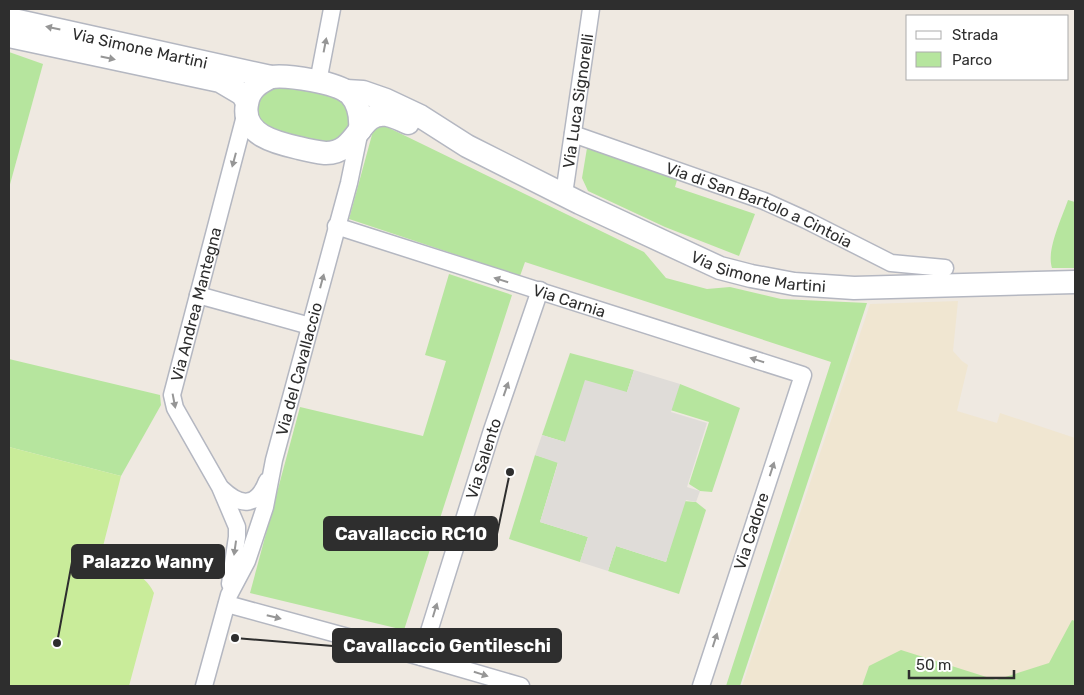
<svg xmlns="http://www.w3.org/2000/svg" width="1084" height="695" font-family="Rubik,sans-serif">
  <rect width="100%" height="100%" fill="#efe9e1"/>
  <path fill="#f0e6d1" d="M958,301l-5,50 9,10 6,4 -11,46 40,12 3,-10 75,25v248h-333l128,-382z"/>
  <g fill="#b6e59e">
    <path d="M9,52l34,12 -34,124z"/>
    <path d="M277,85l59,11 10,7 7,22 -22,20 -66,-16 -9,-18 4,-16z"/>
    <path d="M385,126l259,126 22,26 41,11 23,-2 51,12 86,4 -127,383h-14l105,-324 -306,-100 -5,14 -171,-57 24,-88 5,-4z"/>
    <path d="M587,148l90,32 -2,7 80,27 -16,42 -74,-29 -77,-36 -6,-13z"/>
    <path d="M1068,200l7,2v66h-23c-6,-18 10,-50 16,-68z"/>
    <path d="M449,274l63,21 -108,335 -154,-37 50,-186 123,29 23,-75 -21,-6z"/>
    <path d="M570,353l64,17 -7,22 -62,50 -23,-7z"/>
    <path d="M9,359l151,36 1,10 -40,71 -112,-29z"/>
    <path d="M680,384l60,24 -28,84 -12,-1 -11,-7 20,-62 -42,-13z"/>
    <path d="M535,455l23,7 -18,60 48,15 -8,25 -71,-23z"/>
    <path d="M683,501l13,1 10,8 -27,84 -71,-23 8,-25 50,16z"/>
    <path d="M1072,620l3,1v65h-213l7,-20 32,-16 95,30 53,-17z"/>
  </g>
  <path fill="#c9ec9a" d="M9,447l112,29 -21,82c20,9 44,13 54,35l-25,93h-120z"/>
  <path fill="#dfdcd8" d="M634,370l46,14 -9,28 36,11 -20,64 13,4 -4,11 -10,-2 -20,62 -50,-16 -8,25 -28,-9 8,-25 -48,-15 18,-59 -23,-8 7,-20 23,7 20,-62 42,12z"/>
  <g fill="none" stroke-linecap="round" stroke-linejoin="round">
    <g stroke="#b4b7c1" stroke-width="19">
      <g id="street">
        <path d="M318,82l14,-73"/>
        <path id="s1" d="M573,134l191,67 42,19 85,43 54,5"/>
        <path id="s2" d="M564,194l27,-185"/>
        <path id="s3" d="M336,226l467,149 -102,311"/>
        <path d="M198,295l112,31"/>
        <path d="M222,489c19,18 35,18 45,-8"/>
        <path id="s4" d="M230,584l7,-47v-10l-17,-40 -45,-79 -3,-13 74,-283"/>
        <path d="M227,604l194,53 100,29"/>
        <path id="s5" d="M421,657l71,-227 48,-140"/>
        <path id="s6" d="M204,686l25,-91 18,-34 18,-54 9,-47 75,-277 11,-53"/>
      </g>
    </g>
    <g stroke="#b4b7c1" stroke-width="25">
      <g id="secondary">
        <path id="s7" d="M9,19l262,58c17,-2 66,5 79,17 9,10 11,23 10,36"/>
        <path d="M9,36l211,45 22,13 5,8"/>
        <path d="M271,77c-12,6 -22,12 -24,27 -6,31 30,39 52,44 8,2 17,4 26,5 34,1 33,-43 62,-38 7,1 14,5 21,8"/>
        <path id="s8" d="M346,91l17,1 23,8 34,16 47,30 113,57 140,65 31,8 43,8 60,4 221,-6"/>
      </g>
    </g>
    <use href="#street" stroke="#fff" stroke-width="16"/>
    <use href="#secondary" stroke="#fff" stroke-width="22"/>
  </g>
  <defs><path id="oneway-solid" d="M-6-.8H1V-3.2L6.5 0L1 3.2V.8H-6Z" transform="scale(1.25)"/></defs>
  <g fill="#969696">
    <use href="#oneway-solid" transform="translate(53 28) rotate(-168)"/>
    <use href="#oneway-solid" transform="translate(325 45) rotate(-79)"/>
    <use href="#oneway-solid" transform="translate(108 58) rotate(12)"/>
    <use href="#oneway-solid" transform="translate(234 160) rotate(105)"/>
    <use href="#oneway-solid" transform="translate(501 280) rotate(-163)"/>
    <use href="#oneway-solid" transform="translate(322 281) rotate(-75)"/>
    <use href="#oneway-solid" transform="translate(757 360) rotate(-162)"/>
    <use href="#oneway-solid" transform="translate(506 389) rotate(-71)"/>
    <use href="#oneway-solid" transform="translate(174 401) rotate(79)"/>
    <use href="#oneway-solid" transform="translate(772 469) rotate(-72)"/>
    <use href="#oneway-solid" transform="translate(235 548) rotate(98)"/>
    <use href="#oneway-solid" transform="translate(435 610) rotate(-73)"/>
    <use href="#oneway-solid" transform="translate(274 617) rotate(14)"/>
    <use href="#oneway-solid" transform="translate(715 640) rotate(-72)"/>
    <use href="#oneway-solid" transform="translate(481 674) rotate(17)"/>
  </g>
  <g text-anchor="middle" stroke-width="4" stroke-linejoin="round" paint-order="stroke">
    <g font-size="16" fill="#2e2e2e" stroke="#fff">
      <text dy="6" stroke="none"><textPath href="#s7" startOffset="134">Via Simone Martini</textPath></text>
      <text dy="6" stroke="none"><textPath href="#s2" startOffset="94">Via Luca Signorelli</textPath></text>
      <text dy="6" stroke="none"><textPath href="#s1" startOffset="199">Via di San Bartolo a Cintoia</textPath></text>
      <text dy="6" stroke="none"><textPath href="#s8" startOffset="454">Via Simone Martini</textPath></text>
      <text dy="6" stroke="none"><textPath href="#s3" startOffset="245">Via Carnia</textPath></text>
      <text dy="6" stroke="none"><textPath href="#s4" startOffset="299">Via Andrea Mantegna</textPath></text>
      <text dy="6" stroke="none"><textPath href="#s6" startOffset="332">Via del Cavallaccio</textPath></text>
      <text dy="6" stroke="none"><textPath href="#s5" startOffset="208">Via Salento</textPath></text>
      <text transform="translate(751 531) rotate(-72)" y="6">Via Cadore</text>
    </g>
  </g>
  <path fill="none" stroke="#2e2e2e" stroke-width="2" d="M510 472L497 534M57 643L72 562M235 638L333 646"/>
  <g fill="#2e2e2e" stroke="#fff" stroke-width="2">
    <circle cx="510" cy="472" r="5"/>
    <circle cx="57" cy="643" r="5"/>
    <circle cx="235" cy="638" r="5"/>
  </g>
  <g fill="#2e2e2e" stroke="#2e2e2e" stroke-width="2">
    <rect x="324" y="517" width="173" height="33" rx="5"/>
    <rect x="72" y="545" width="152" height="33" rx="5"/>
    <rect x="333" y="629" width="228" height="33" rx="5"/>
  </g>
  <g font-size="18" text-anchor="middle" font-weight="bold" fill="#fff">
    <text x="411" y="540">Cavallaccio RC10</text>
    <text x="148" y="568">Palazzo Wanny</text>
    <text x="447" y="652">Cavallaccio Gentileschi</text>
  </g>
  <rect width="1084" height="695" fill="none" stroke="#2e2e2e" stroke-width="20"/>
  <rect x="906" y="15" width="162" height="65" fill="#ffffff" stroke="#ababab"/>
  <rect x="916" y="31" width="25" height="8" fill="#ffffff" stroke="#ababab"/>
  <text x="952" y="40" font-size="15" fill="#2e2e2e">Strada</text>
  <rect x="916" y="52" width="25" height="15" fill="#b6e59e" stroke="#ababab"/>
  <text x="952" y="65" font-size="15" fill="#2e2e2e">Parco</text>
  <path d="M909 670v8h105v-8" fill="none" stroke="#2e2e2e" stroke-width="2.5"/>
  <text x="916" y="670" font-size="15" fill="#2e2e2e" stroke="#ffffff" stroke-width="4" paint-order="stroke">50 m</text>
</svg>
